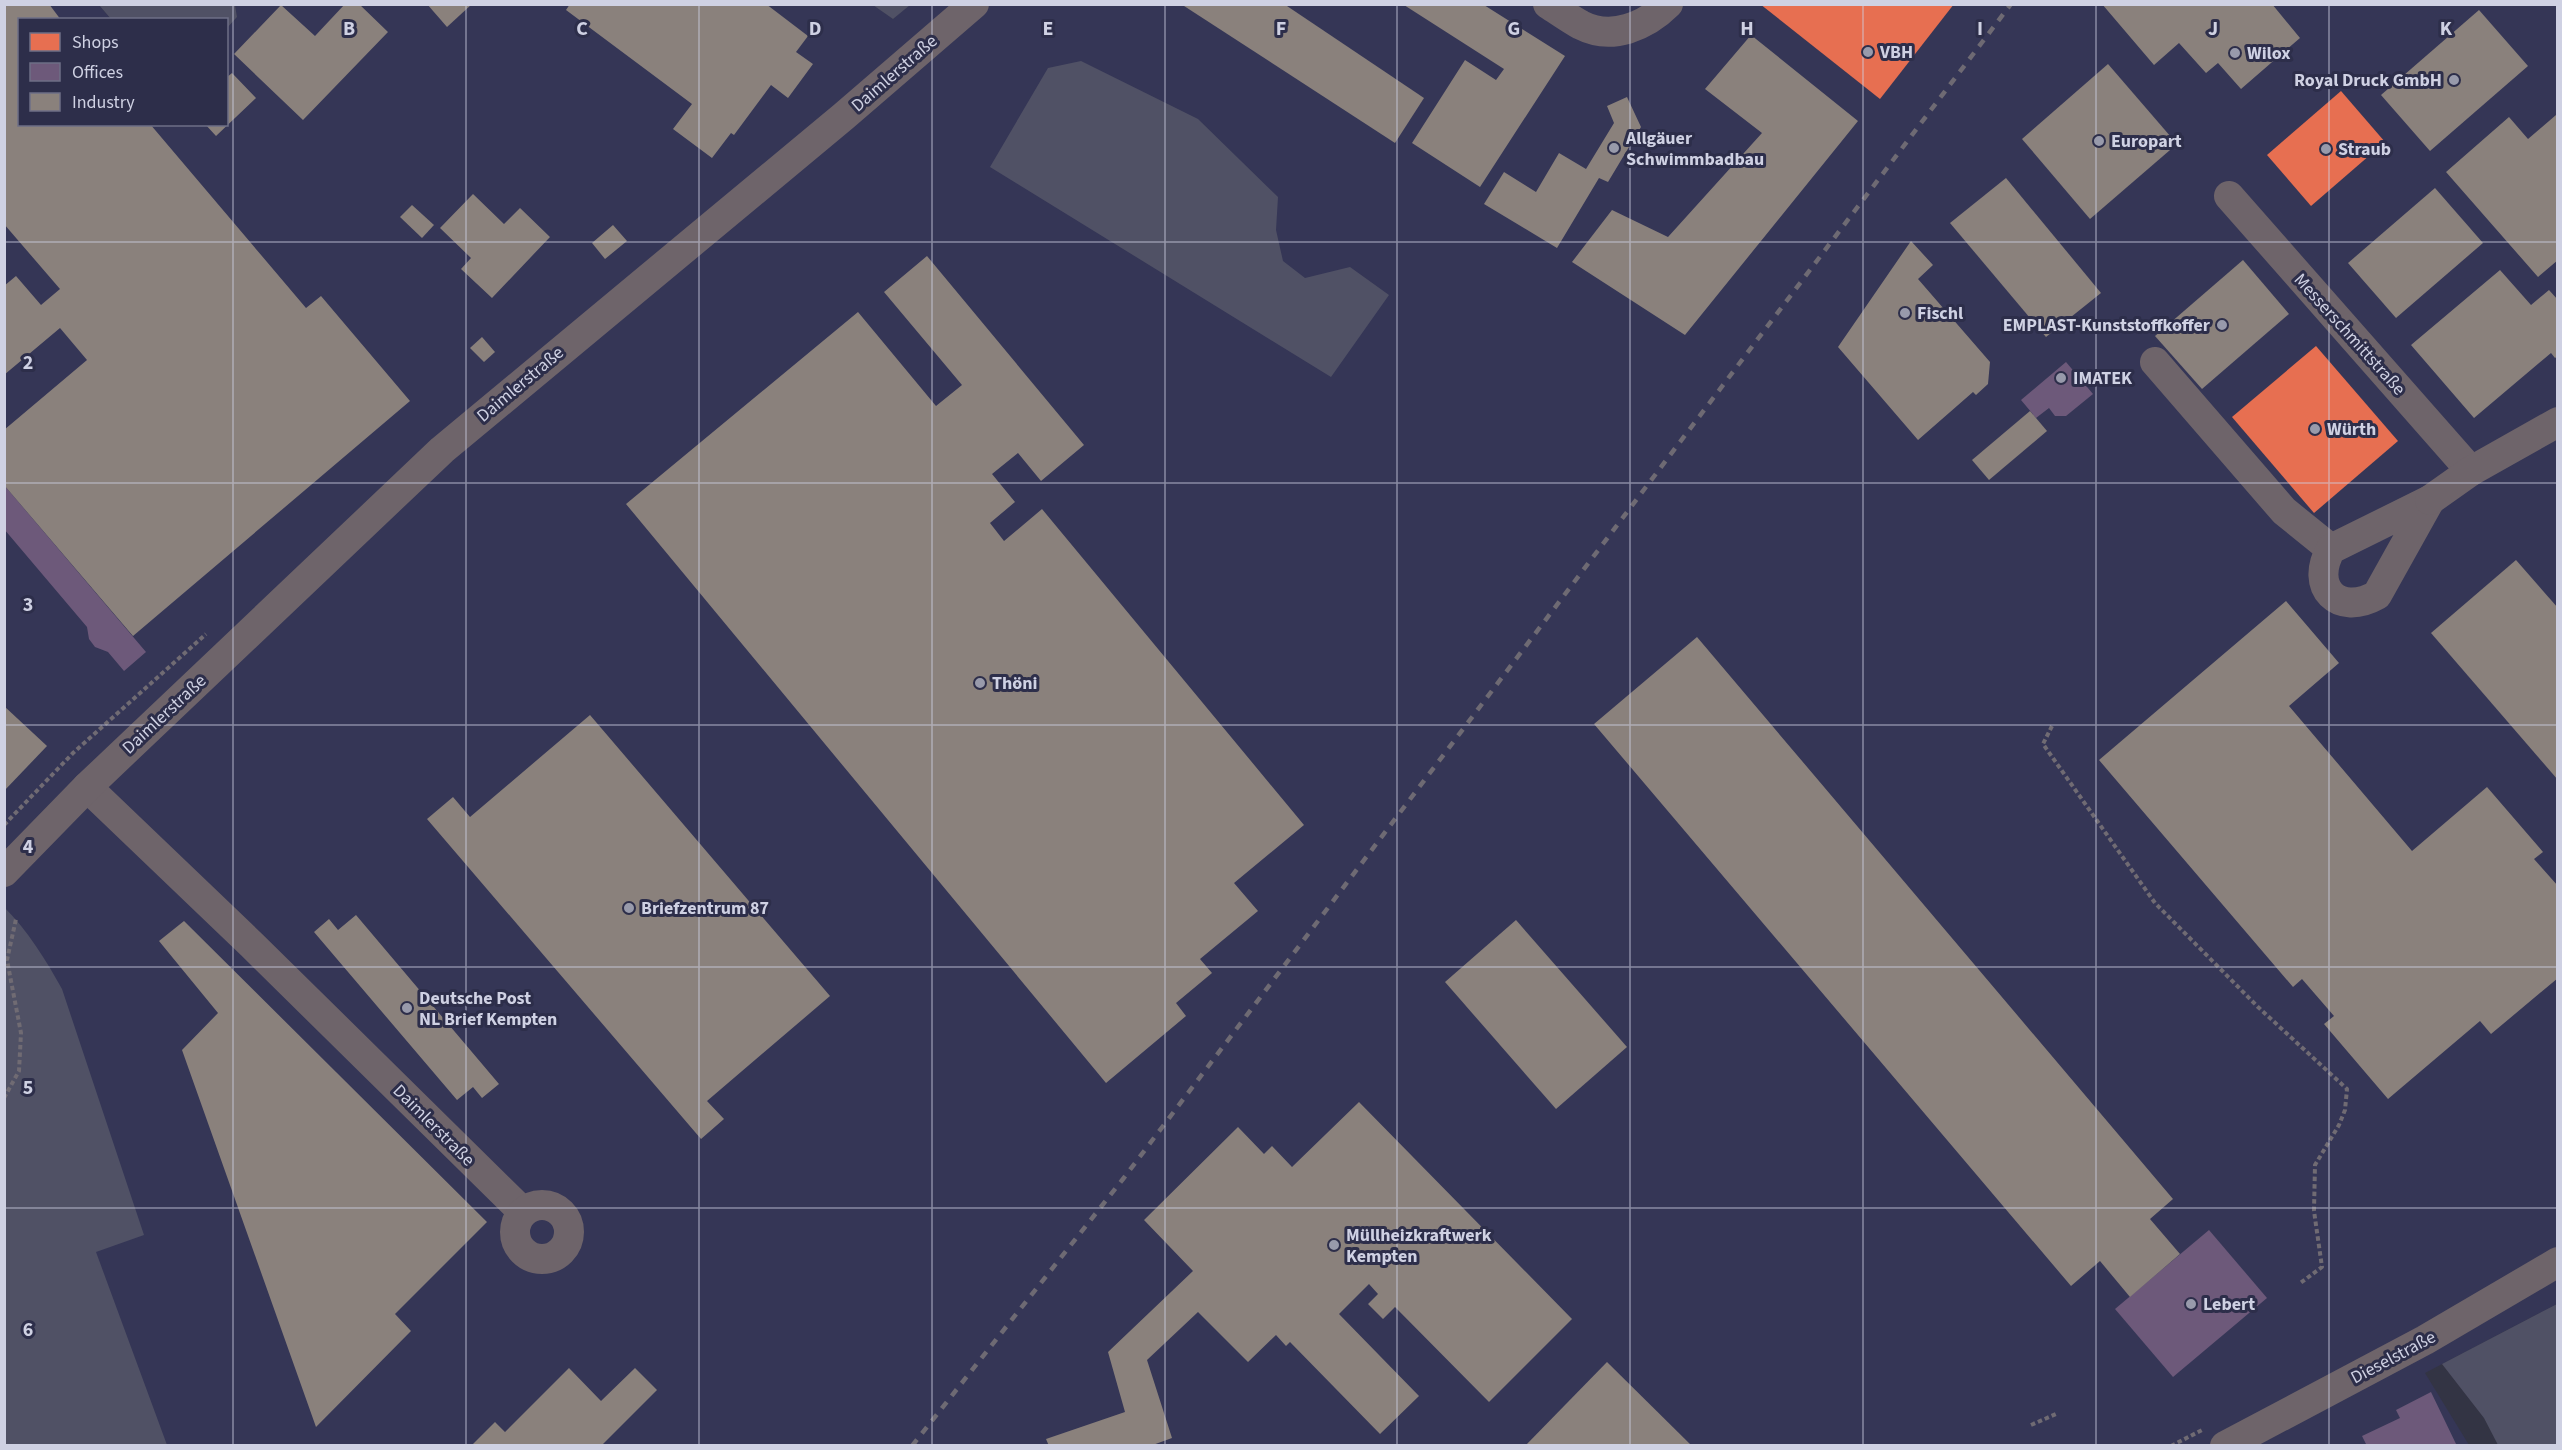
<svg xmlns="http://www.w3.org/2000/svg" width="2562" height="1450" font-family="'Source Sans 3',sans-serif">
  <rect width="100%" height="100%" fill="#333444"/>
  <path fill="#353656" d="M873,4l20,15 17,-15 1647,1v1299l-132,69 44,72 -2464,1v-1441h94l12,14 -91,1v104h206l1,-96 10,-11 -2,-12z"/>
  <g fill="#505165">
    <path d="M99,5h136l2,12 -10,11 -1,-8 -115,-1z"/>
    <path d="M873,5h37l-17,14z"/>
    <path d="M1081,61l117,58 80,78 -2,33 7,31 22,17 45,-11 39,28 -58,82 -341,-210 58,-99z"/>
    <path d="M4,907c24,24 42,53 58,82l82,246 -48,17 71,193h-162z"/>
    <path d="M2557,1304v141h-59l-14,-27 -42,-54z"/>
  </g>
  <g fill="#e76f51">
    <path d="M1760,4h194l-74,95z"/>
    <path d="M2341,91l44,51 -74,64 -44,-51z"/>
    <path d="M2316,346l82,95 -84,72 -82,-96z"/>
  </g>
  <g fill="#6d597a">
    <path d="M2066,362l27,32 -27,22h-11l-6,-8 -13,10 -15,-18z"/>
    <path d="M4,485l142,167 -22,19 -16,-19 -13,-5 -6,-8 -2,-12 -83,-98z"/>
    <path d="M2209,1230l58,68 -94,79 -58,-68z"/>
    <path d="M2431,1392l26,54h-90l-5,-10 38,-18 -4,-8z"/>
  </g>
  <g fill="#8a817c">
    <path d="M4,4h45l12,16h-41v104h130l156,184 15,-12 89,105 -277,235 -129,-151v-55l83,-70 -27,-32 -56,47v-89l12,-10 25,29 19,-16 -56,-65z"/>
    <path d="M345,4h14l29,28 -85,88 -69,-66 47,-49 34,31z"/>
    <path d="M427,4h45l-25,23z"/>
    <path d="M570,4h196l42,32 -12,16 17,12 -25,34 -17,-13 -37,50 -3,-2 -19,25 -39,-29 19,-25 -126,-94z"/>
    <path d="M1181,4h103l140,94 -29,45z"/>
    <path d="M2102,4h170l28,34 -59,51 -23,-26 -12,10 -27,-30 -25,22z"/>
    <path d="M1404,5h80l81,51 -85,131 -68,-44 53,-83 31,20 8,-11z"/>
    <path d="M2479,10l49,56 -98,85 -49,-56z"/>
    <path d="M1751,35l107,86 -173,214 -113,-73 40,-52 56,27 94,-104 -57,-44z"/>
    <path d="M2108,64l69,80 -87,75 -68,-80z"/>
    <path d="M232,73l24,25 -40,38 -11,-12h21v-46z"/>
    <path d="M1627,97l14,30 -33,55 -9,-4 -42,70 -73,-44 20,-32 32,20 23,-39 27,16 28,-46 -7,-17z"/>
    <path d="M2556,115l2,145 -20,17 -92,-105 63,-55 19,22z"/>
    <path d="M2006,178l95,115 -55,44 -96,-114z"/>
    <path d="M2435,188l48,55 -87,75 -48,-55z"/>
    <path d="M473,194l31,30 16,-16 30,29 -58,61 -31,-29 10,-11 -31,-30z"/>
    <path d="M412,205l22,20 -12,13 -22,-21z"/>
    <path d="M613,225l14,16 -22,18 -13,-16z"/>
    <path d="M1911,241l22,24 -15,14 72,83 -2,22 -12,11 -3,-3 -55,48 -80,-93z"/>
    <path d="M927,256l157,189 -43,36 -23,-28 -26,21 23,28 -25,21 14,18 38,-32 262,316 -70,58 24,28 -58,48 12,14 -36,30 10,13 -80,67 -480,-579 232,-192 78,94 26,-21 -78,-93z"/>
    <path d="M2243,260l46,54 -87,75 -47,-53z"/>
    <path d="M2500,270l31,35 18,-15 9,10v56l-3,2 -4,-5 -77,65 -63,-73z"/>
    <path d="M482,337l13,15 -11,10 -14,-14z"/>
    <path d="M2030,411l17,20 -58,49 -17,-20z"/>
    <path d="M2516,560l42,48v172l-127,-147z"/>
    <path d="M2286,601l53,62 -50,43 123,145 75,-64 56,65 -9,7 24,27v92l-67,56 -11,-13 -92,78 -64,-75 10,-8 -32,-37 -9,8 -194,-227z"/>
    <path d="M1697,637l476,562 -23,20 30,35 -50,43 -30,-36 -29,25 -477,-562z"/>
    <path d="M4,706l43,40 -43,45z"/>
    <path d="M590,715l240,281 -123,105 17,18 -23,20 -274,-320 26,-22 17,20z"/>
    <path d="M356,915l143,169 -17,14 -9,-11 -16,13 -143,-168 15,-13 9,11z"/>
    <path d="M1516,920l111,127 -71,62 -111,-127z"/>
    <path d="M184,921l303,301 -92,92 16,17 -95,96 -134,-377 36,-37 -59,-72z"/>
    <path d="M1359,1102l213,217 -83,83 -94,-95 -12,12 -15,-15 10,-10 -9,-10 -30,30 80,82 -39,38 -90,-92 -4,4 -10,-11 -28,27 -50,-50 -51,48 25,78 -22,8h-101l-3,-7 79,-27 -17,-60 85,-81 -49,-51 94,-93 26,27 8,-8 20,21z"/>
    <path d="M1607,1362l85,84h-167z"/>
    <path d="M569,1368l32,33 34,-33 22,22 -56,56h-130l24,-24 10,10z"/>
  </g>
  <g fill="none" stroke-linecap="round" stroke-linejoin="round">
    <g stroke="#706b73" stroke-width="4" stroke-dasharray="4.5 3" stroke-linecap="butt">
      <path d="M2052,726l-9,18 112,159 103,104 89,82 -2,21 -6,15 -24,40 -1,46 8,56 -23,17"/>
      <path d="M4,825l69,-72 133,-119"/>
      <path d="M4,1098l15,-27 2,-38 -14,-73 9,-41"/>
      <path d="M2031,1425l25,-11"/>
      <path d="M2171,1446l33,-17"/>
    </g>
    <g stroke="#6e646a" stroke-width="30">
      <path d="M1548,4c11,7 22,15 33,21 31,16 65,1 87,-21"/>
      <path d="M2229,196l242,275"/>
      <path d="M2155,362l129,149 47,38"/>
      <path d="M2430,500l-53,95c-39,22 -68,-8 -46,-46z"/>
      <path d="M2430,500l41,-29 87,-49"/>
      <path d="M87,787l165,158 271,267"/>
      <path d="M4,872l83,-85 355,-337 402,-334 130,-112"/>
      <circle cx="542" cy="1232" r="27"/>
      <path d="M2225,1446l200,-106 133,-78"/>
    </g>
    <path stroke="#6e6a73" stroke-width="4.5" stroke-dasharray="8 8" stroke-linecap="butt" d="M912,1446l211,-267 888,-1175"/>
  </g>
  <path fill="none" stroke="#cfd1e3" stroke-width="1.5" stroke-opacity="0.55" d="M233,4v1442M466,4v1442M699,4v1442M932,4v1442M1165,4v1442M1397,4v1442M1630,4v1442M1863,4v1442M2096,4v1442M2329,4v1442M4,242h2554M4,483h2554M4,725h2554M4,967h2554M4,1208h2554"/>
  <g fill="#989aab" stroke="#2d2e4a" stroke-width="2">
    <circle cx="1868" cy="52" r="6"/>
    <circle cx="2235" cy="53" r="6"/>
    <circle cx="2454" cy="80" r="6"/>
    <circle cx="2099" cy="141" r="6"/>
    <circle cx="1614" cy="148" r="6"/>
    <circle cx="2326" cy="149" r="6"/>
    <circle cx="1905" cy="313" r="6"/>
    <circle cx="2222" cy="325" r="6"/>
    <circle cx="2061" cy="378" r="6"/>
    <circle cx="2315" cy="429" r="6"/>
    <circle cx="980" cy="683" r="6"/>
    <circle cx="629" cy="908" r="6"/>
    <circle cx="407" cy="1008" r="6"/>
    <circle cx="1334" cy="1245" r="6"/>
    <circle cx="2191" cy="1304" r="6"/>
  </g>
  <g text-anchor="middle" stroke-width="6" stroke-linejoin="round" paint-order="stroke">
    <g font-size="18" font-weight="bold" fill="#cfd1e3" stroke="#2d2e4a" text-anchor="start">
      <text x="1880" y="58">VBH</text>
      <text x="2247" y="59">Wilox</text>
      <text x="2442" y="86" text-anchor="end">Royal Druck GmbH</text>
      <text x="1626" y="144">Allgäuer<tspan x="1626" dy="21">Schwimmbadbau</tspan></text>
      <text x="2111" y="147">Europart</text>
      <text x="2338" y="155">Straub</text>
      <text x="1917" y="319">Fischl</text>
      <text x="2210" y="331" text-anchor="end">EMPLAST-Kunststoffkoffer</text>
      <text x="2073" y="384">IMATEK</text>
      <text x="2327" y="435">Würth</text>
      <text x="992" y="689">Thöni</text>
      <text x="641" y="914">Briefzentrum 87</text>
      <text x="419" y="1004">Deutsche Post<tspan x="419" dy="21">NL Brief Kempten</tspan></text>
      <text x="1346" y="1241">Müllheizkraftwerk<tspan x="1346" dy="21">Kempten</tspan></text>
      <text x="2203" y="1310">Lebert</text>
    </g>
    <g font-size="18" fill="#cfd1e3" stroke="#2d2e4a">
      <text transform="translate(894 73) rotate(-41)" y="6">Daimlerstraße</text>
      <text transform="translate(2350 334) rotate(48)" y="6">Messerschmittstraße</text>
      <text transform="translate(520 384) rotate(-40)" y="6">Daimlerstraße</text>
      <text transform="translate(164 714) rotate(-43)" y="6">Daimlerstraße</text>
      <text transform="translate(434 1125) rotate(45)" y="6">Daimlerstraße</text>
      <text transform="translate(2393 1357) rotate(-28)" y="6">Dieselstraße</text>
    </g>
  </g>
  <g font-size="20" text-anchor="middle" font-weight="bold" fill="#cfd1e3" stroke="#2d2e4a" stroke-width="6" stroke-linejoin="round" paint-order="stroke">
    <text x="349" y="35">B</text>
    <text x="582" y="35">C</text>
    <text x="815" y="35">D</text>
    <text x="1048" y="35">E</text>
    <text x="1281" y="35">F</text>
    <text x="1514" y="35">G</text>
    <text x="1747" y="35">H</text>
    <text x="1980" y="35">I</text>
    <text x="2213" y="35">J</text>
    <text x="2446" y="35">K</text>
    <text x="28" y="369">2</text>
    <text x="28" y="611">3</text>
    <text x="28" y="853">4</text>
    <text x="28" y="1094">5</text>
    <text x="28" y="1336">6</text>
  </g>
  <rect width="2562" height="1450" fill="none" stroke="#cfd1e3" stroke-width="12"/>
  <rect x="18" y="18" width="210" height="108" fill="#2d2e4a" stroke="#6e6f87" stroke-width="1.5"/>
  <rect x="30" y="33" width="30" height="18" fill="#e76f51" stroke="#6e6f87" stroke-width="1.5"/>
  <text x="72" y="48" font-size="18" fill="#cfd1e3">Shops</text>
  <rect x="30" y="63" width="30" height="18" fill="#6d597a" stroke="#6e6f87" stroke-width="1.5"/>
  <text x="72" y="78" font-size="18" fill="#cfd1e3">Offices</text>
  <rect x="30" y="93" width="30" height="18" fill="#8a817c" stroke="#6e6f87" stroke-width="1.5"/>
  <text x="72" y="108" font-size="18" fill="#cfd1e3">Industry</text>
</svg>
